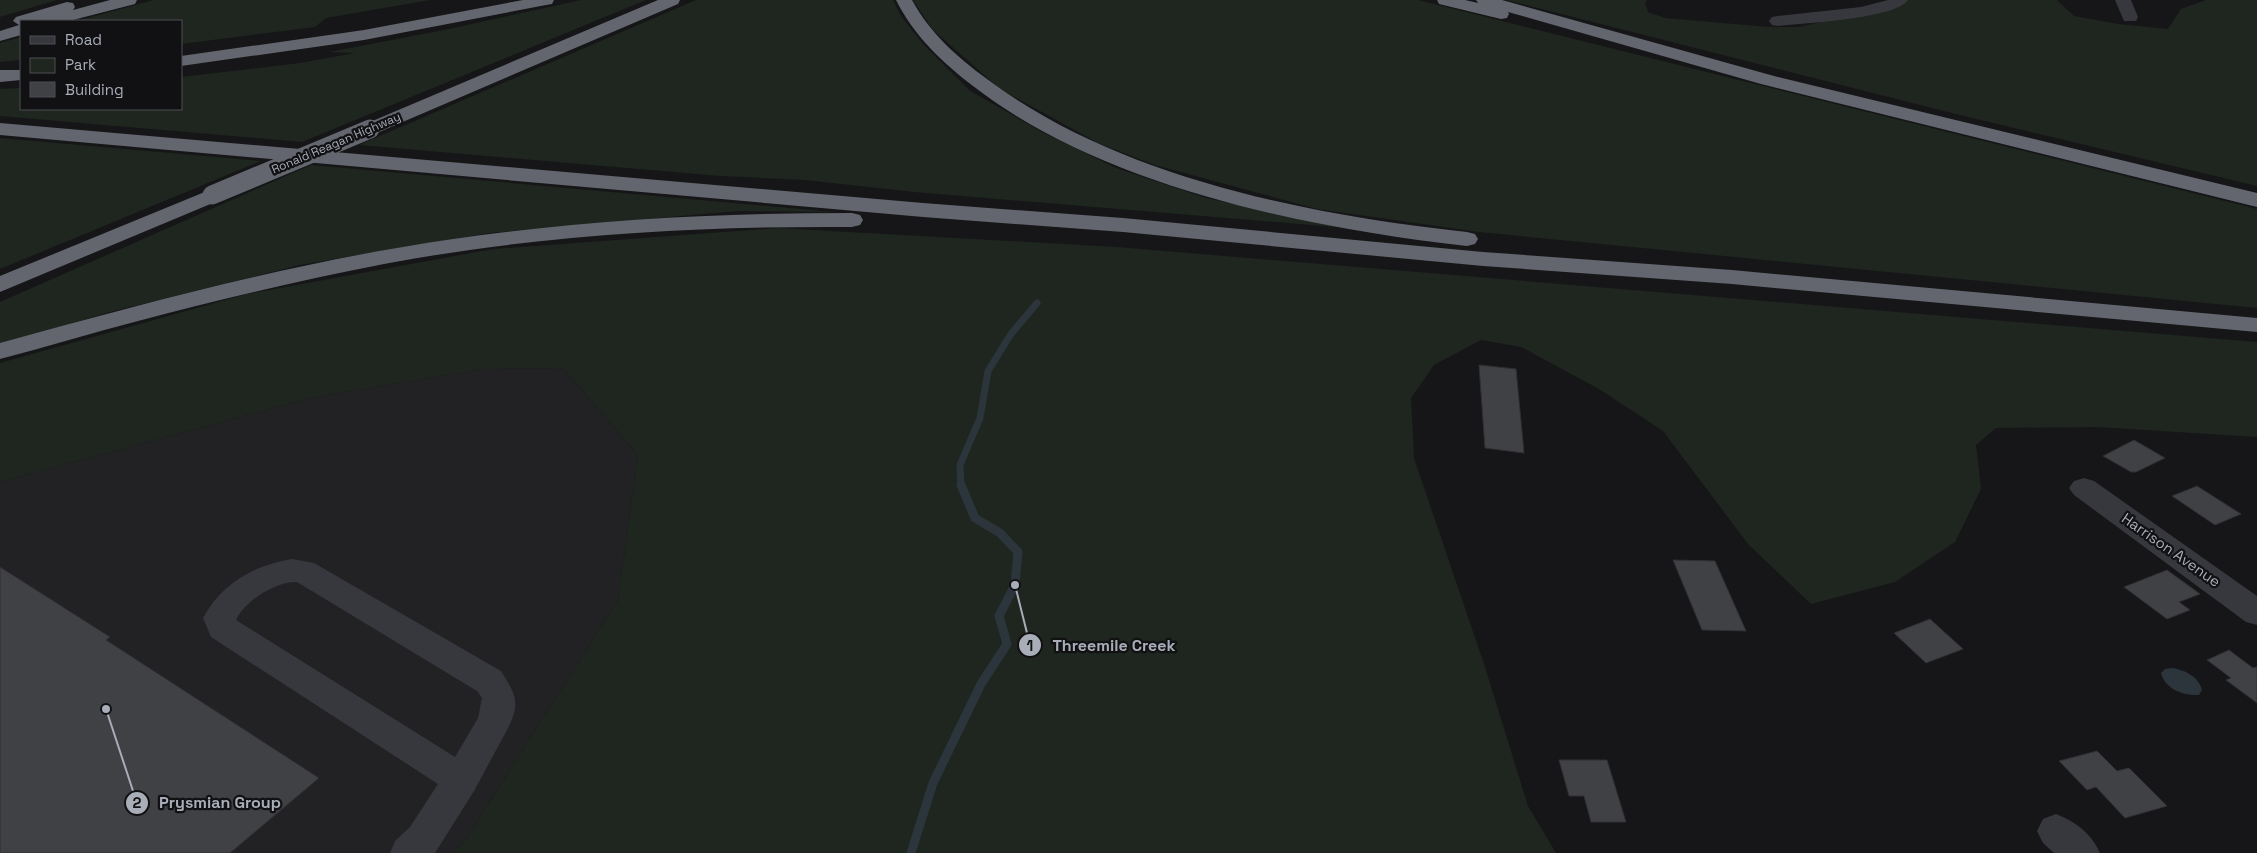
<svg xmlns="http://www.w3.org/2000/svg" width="2257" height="853" font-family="'Space Grotesk',sans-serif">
  <rect width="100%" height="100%" fill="#161618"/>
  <path fill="#222225" d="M563,368l75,87 -20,145 -154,242 -12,11h-452v-371l310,-84 173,-29z"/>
  <g fill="#1e261f">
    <path d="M0,0h57l-57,17z"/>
    <path d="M154,0h276l-104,18 -11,9 -134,17v-23h-104z"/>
    <path d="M581,0h65l-344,142 -302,-26v-27l21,-1v21h160v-32l119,-14 55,-10 -26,-1 120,-23z"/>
    <path d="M696,0h197l8,16 23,29 45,45 71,41 76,37 90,30 141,30 -433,-36 -109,-12 -85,-4 -361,-31z"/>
    <path d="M913,0h505l839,209v99l-778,-76 -162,-23 -162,-44 -57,-22 -98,-54 -67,-59z"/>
    <path d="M1506,0h141l-2,3 3,9 17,6 104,9h30l18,-4 10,-6 62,-7 15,-6 1,-4h152l17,16 44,8 50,5 13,-20 25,-9h51v186l-301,-72z"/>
    <path d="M21,37v23l-21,2v-19z"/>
    <path d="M0,138l261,23 -261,108z"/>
    <path d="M311,165l524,47 -97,-1 -249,22 -189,32 -190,47 -110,33v-43z"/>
    <path d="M778,228l339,19 1140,95v95l-160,-10 -101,1 -20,17 5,44 -26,53 -60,40 -84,22 -63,-60 -85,-113 -64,-42 -78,-42 -40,-7 -47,25 -23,33 3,60 71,209 43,139 28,47h-1104l12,-11 154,-242 20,-145 -75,-87 -80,1 -173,29 -310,84v-119l247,-69 246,-45z"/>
  </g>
  <path fill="#2c353c" d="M2173,668c13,3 25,8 29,22l-3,5c-16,1 -34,-6 -38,-22l4,-4z"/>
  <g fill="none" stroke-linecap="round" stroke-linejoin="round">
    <path stroke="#2c353c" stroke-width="7" d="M961,487l-1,-22 20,-47 8,-47 23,-37 26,-31"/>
    <path stroke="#2c353c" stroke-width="9" d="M911,853l22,-70 48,-99 26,-40 -8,-28 16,-31 3,-33 -18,-19 -25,-15 -14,-33"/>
  </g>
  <g fill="#404145" stroke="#303034">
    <path d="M1479,365l37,4 8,84 -39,-5z"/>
    <path d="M2134,440l31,18 -29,14h-5l-28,-16z"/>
    <path d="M2197,486l44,28 -26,11 -43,-29z"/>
    <path d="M1673,560l42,1 31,70 -44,-1z"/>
    <path d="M0,567l110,70 -4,3 213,138 -89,75h-230z"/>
    <path d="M2167,570l33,24 -21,8 11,8 -23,9 -43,-32z"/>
    <path d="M1930,619l33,30 -37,14 -32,-30z"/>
    <path d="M2229,650l24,18 4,-1v36l-31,-23 5,-2 -24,-18z"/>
    <path d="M2097,751l20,20 12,-3 38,38 -42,12 -29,-31 -9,3 -28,-29z"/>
    <path d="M1559,760h48l19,62h-35l-7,-26h-15z"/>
  </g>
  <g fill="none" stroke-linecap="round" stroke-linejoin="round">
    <g fill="#37383d" fill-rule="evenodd">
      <path d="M1888,0h20c-13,19 -105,23 -130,26l-6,-1 -3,-4 3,-4 6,-1 83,-9z"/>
      <path d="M2115,0h16l7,17 -2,4h-12z"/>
      <path d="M2084,478l10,3 163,115v29l-11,-3 -172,-127 -5,-7 5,-7z"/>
      <path d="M292,559l22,4 187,108c15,24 20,32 6,59l-33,61 -39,62h-45l5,-12 15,-14 28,-43 -227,-147 -8,-19c18,-34 51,-53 89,-59zM297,582l180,109 5,7 -4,20 -23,39 -219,-137c9,-19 40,-39 61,-38z"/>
      <path d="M2056,814c19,7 36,20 44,39h-46l-11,-10 -6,-12 6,-12z"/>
    </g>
    <g fill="#63666e" fill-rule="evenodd">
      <path d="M110,0h27l-2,4 -66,17h-48v14l-21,6v-10l19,-6 -6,-4 3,-4 51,-15 6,1 2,4 -2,3z"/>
      <path d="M523,0h31l-2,4 -6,1 -182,35 -183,26v-10l183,-26z"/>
      <path d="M658,0h22l-2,4 -301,129 -7,2 -7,-2 -3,-4 3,-4z"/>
      <path d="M896,0h16c18,33 45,57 75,79 130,98 321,136 480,153l8,2 3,5 -3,5 -8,2c-160,-18 -364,-59 -494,-160 -31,-24 -59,-50 -77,-86z"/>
      <path d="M1437,0h28l13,3 -2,-3h26l272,76 483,117v14l-496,-123 -253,-72 1,2 -2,4 -6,1 -62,-15z"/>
      <path d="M0,70h21v10l-21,2z"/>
      <path d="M0,123l923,80 200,15 360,34 249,18 525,48v14l-525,-48 -249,-18 -360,-34 -200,-15 -923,-82z"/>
      <path d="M212,189l8,1 3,5 -3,5 -220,92v-16z"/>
      <path d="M852,213l8,2 3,5 -3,5 -8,2c-156,-1 -314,8 -468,37 -82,16 -164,35 -246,57 -46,12 -92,26 -138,38v-16c149,-41 300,-82 453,-104 132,-19 265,-26 399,-26z"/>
    </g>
    <path stroke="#63666e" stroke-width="19" d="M212,195l158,-66"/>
  </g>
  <g text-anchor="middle" stroke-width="4.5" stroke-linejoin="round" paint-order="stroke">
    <g font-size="12" fill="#a8adb8" stroke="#111113">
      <text transform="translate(336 143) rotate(-23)" y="4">Ronald Reagan Highway</text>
    </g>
    <g font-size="15" fill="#a8adb8" stroke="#111113">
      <text transform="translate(2171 550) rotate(35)" y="5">Harrison Avenue</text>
    </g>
  </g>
  <path fill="none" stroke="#a8adb8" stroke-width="2" d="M1015 585L1030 645M106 709L137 803"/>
  <g fill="#a8adb8" stroke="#111113" stroke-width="2">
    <circle cx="1015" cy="585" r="5"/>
    <circle cx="106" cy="709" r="5"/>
    <circle cx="1030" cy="645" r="12"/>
    <circle cx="137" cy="803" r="12"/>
  </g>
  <g font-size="15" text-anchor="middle" font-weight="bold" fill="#111">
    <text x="1030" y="651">1</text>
    <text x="137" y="808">2</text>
  </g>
  <g font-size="16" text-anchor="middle" font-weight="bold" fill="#a8adb8" stroke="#111113" stroke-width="4.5" stroke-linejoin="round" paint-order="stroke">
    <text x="1114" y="651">Threemile Creek</text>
    <text x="220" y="808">Prysmian Group</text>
  </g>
  <rect x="20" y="20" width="162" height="90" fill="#111113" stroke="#4d4f55"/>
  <rect x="30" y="36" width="25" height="8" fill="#37383d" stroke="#4d4f55"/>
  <text x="65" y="45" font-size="15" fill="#a8adb8">Road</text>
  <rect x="30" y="58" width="25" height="15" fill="#1e261f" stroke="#4d4f55"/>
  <text x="65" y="70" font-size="15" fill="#a8adb8">Park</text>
  <rect x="30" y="82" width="25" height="15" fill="#404145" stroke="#4d4f55"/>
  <text x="65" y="95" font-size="15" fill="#a8adb8">Building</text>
</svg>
